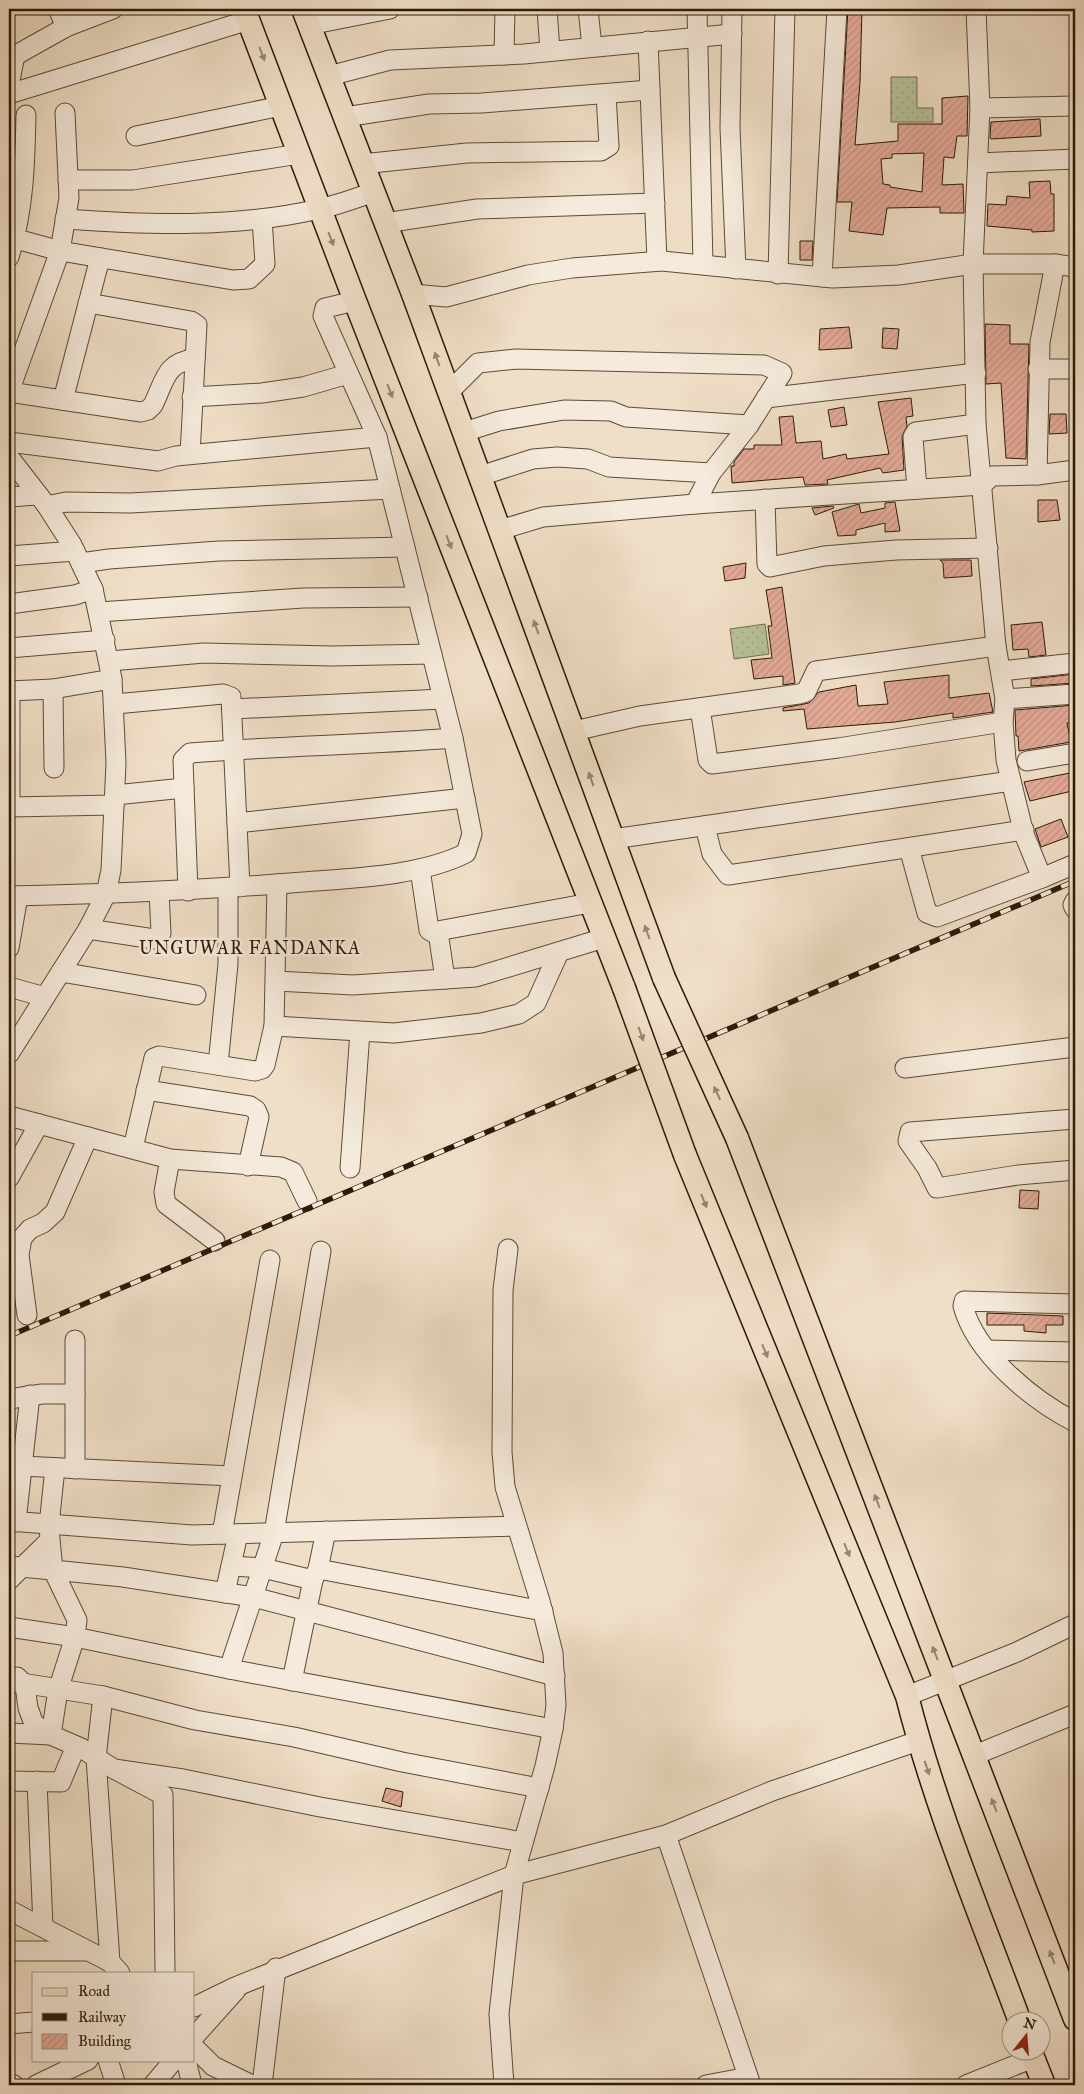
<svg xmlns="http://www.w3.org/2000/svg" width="1084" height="2094" font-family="'IM FELL Great Primer',serif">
  <defs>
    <pattern id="grass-dots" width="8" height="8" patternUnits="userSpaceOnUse" patternTransform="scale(1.25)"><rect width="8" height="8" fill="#b6c299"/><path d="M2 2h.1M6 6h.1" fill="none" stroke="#9da682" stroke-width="1.8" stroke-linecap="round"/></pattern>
    <pattern id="building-hatch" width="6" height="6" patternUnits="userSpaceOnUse" patternTransform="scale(1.25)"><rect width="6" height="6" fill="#e6ab9a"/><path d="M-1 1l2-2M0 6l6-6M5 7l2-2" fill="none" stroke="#c59383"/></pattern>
  </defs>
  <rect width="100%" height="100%" fill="#f0dfc8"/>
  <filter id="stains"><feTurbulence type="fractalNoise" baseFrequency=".004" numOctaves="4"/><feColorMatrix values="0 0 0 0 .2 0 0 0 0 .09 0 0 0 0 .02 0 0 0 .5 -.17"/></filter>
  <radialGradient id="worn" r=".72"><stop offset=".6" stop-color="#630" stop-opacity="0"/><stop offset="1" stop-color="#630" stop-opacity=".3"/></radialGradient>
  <g fill="url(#grass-dots)" stroke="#706e50">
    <path d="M891,77h26v31h16v14h-42z"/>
    <path d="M765,624l4,30 -35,5 -4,-30z"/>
  </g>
  <g fill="url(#building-hatch)" stroke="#2b1a06" fill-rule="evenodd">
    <path d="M848,9h14l-2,73 -5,63 43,-4v-17h44v-26l26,-2 -1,40h-10l-3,22 -10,-1 -2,28 21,-1 1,29h-24v-6l-53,1 -4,27 -34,-4 3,-29h-15zM924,153l-2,39 -32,-5v-2l-7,-1 -2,-25 11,-1v-4z"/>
    <path d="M1040,119l1,17 -50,3 -1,-2 1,-15z"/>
    <path d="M1050,181l1,13h3v37l-22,1v-2l-45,-4 1,-22 18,1 1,-9 23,2 -1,-16z"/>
    <path d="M800,241h13l-1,19h-12z"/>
    <path d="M985,324l25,1v19h19l-3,115 -20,-1 -5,-75 -15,1z"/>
    <path d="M849,327l3,21 -33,2 1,-21z"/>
    <path d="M883,328l16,1 -2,20 -15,-1z"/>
    <path d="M911,398l2,18 -7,1 1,9 -5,11 2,33 -21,3 -3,-5 -53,12 1,4 -23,1 -2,-8 -71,6 -1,-17h3v-4l10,-13h10v-4h28l-3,-28 14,-1 3,27 25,-2 2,18 23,-5 1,5 42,-5 -11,-52z"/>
    <path d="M844,407l3,18 -16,2 -3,-17z"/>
    <path d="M1050,414h16l1,19 -18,1z"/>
    <path d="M1038,500h19l3,20 -22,2z"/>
    <path d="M895,502l5,29 -15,1v-9l-29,7v5l-18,1 -6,-24 27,-8 2,9 24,-5v-5z"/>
    <path d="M833,506l1,2 -19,7 -3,-7z"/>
    <path d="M940,560h31l1,16 -28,2 -1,-15z"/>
    <path d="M746,563l-1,15 -20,3 -2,-14z"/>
    <path d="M782,587l13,96 -12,2v-9l-29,3 -3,-19 21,-2 -4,-32h4l-6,-36z"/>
    <path d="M1042,622l4,33 -17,2 -1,-8 -15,1 -2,-25z"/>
    <path d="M1075,674v9l-44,3v-7z"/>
    <path d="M949,675v23l40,-5 4,19 -40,6v-5l-58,9 -88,7 -3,-20 -21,2v-3l26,-5 10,-11 37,-7 2,21 30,-2 -4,-22z"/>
    <path d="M1075,705v18h-8l4,19 -52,9 -1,-15h-2l-1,-26z"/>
    <path d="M1070,773l2,18 -42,10 -6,-19z"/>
    <path d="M1061,819l7,18 -27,10 -6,-18z"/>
    <path d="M1020,1190l19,1 -1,18 -19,-1z"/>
    <path d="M987,1313l76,3v9h-17v8l-22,-2v-6h-37z"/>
    <path d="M386,1788l17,4 -2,15 -19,-6z"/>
  </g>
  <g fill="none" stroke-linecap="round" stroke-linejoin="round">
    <g stroke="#5c4b36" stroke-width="21">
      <g id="minor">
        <path d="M58,9l8,18"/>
        <path d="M547,9l3,42"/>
        <path d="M588,9l4,38"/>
        <path d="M697,9l6,255"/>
        <path d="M732,9l-2,119 6,141"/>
        <path d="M976,9l4,99 -7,156 3,160 20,222 9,53 -2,23 3,38 18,74 18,44 33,-14"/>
        <path d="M309,25l81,-16"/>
        <path d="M648,41l9,220"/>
        <path d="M504,55l1,-46"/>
        <path d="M9,59l57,-32 47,-18"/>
        <path d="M329,76l61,-16 134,-6 208,-20"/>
        <path d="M9,86l6,-31"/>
        <path d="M9,94l240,-74"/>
        <path d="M980,108l95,-2"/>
        <path d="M345,117l84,-13 53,-1 168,-13"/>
        <path d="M136,136l145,-30"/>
        <path d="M978,163l97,-4"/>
        <path d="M362,164l105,-11 134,-2 8,-5 -3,-52"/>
        <path d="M68,180h65l166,-26"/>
        <path d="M65,219c84,6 171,9 254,-10 19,-4 37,-11 55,-17"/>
        <path d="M385,223l92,-14 178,-6"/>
        <path d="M9,237l51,14 173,29 16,-1 16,-15 -3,-45"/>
        <path d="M9,257c15,-47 16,-94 17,-142"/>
        <path d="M778,274l7,-265"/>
        <path d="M822,277l15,-268"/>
        <path d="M413,294l33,3 82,-22 44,-7 90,-7 171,17 66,-3 74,-11h82l20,3"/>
        <path d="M88,303l103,18 6,4 -7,129"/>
        <path d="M1038,369h37"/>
        <path d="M9,392l51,-141 9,-53 -4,-85"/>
        <path d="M9,392l132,20 7,-2 5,-5c12,-24 12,-43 42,-46"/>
        <path d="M449,392l29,-29 38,-4 248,6 18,8 -33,52 -38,48 -16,31"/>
        <path d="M192,397l70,-4 41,-6 45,-13"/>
        <path d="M766,398l210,-25"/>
        <path d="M63,400l37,-142"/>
        <path d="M464,432l35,-11 65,-11 47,1 15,6 123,8"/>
        <path d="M9,442l149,19 18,-5 201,-19"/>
        <path d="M9,457l38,49 25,39 21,44 19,90 4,84 -5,107 -5,24 -18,35 -79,125"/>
        <path d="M1037,475l3,-133 15,-78"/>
        <path d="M480,476l53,-17 24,-2 31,2 21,8 102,6"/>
        <path d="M917,489l-4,-52 3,-5 60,-8"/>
        <path d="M9,497l28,-2"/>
        <path d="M765,499l2,65 3,3 54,-11 72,-6 92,-2"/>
        <path d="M47,506l19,-4 64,1 260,-14"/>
        <path d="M500,530l43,-13 152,-13 287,-19 10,-9 45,-1 38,-5"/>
        <path d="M9,556l66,-5"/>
        <path d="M81,563l28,-4 110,-8 186,-4"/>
        <path d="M9,604l66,-9 18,-6"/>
        <path d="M99,612l204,-14 115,-1"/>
        <path d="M9,648l96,-8"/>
        <path d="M110,661l94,-8 128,3 100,-2"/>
        <path d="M1001,671l74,-8"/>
        <path d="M53,689l1,79"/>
        <path d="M9,691l44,-2 59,-10"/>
        <path d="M10,692v115"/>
        <path d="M1005,699l70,-5"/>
        <path d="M115,704l108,-10 8,3 9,190"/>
        <path d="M700,708l8,52 4,4 126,-16 165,-26"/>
        <path d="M232,709l211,-10"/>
        <path d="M574,731l66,-15 159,-22 7,-2 10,-21 180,-25"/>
        <path d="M1027,761l48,-8"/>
        <path d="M115,795l69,-7"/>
        <path d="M9,807l105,-2"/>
        <path d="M237,823l228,-25"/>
        <path d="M705,826l7,28 16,21 296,-45"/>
        <path d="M613,839l398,-58"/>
        <path d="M909,848l18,65 10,4 105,-39"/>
        <path d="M420,869l9,61 3,2 158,-29"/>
        <path d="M188,891l-5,-131 7,-7c87,-7 175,-8 263,-15"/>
        <path d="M9,896c98,-2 196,-6 294,-14 50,-4 118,-6 163,-29l6,-19 -19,-96 -76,-301 -54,-121 2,-8 30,-7"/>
        <path d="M1075,901l-2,4 2,4"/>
        <path d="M88,929l66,10 5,-2 2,-4 -2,-41"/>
        <path d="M438,932l7,47"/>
        <path d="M9,948l9,-52"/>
        <path d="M61,972l135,23"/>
        <path d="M276,981l77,4 123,-8 128,-39"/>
        <path d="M9,987l36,10"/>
        <path d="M274,1026l120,7 87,-10 38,-9 17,-11 23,-51"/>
        <path d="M218,1065l10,-101v-76"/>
        <path d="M905,1068l170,-21"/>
        <path d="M146,1090l104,16 6,4 3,7 -11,49"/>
        <path d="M9,1116l161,43 111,8 12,5 14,29"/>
        <path d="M1075,1119l-165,13 -2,9 19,27 10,20 81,-13 57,-5"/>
        <path d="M133,1148l21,-90 5,-2 96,15 7,-2 3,-4 9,-39 3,-142"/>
        <path d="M170,1159l-6,33 2,12 49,37"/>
        <path d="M350,1168l10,-136"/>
        <path d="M9,1178l30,-54"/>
        <path d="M1075,1304l-111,-3 -1,5c13,48 69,94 112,116"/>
        <path d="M27,1315l-8,-60 3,-17 8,-9 13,-6 12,-11 33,-75"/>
        <path d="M987,1350l88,2"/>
        <path d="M9,1399l33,-5h33"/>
        <path d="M21,1466l211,10"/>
        <path d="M75,1469v-129"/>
        <path d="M9,1521l183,14 324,-9"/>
        <path d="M16,1522l14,-127"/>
        <path d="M222,1534l48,-274"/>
        <path d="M50,1540l3,30 70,7 130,20 302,79"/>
        <path d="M9,1566l44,4 24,50 -2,17 -66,-10"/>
        <path d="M231,1566l32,2 50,12 5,-11 225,42"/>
        <path d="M318,1569l8,-38"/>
        <path d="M9,1580l41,-40 -1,-15 6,-57"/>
        <path d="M225,1593l13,-59"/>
        <path d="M229,1669l324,60"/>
        <path d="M17,1677l8,8 3,23 6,16 17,11 30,13 33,21 49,26 2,178"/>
        <path d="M9,1681l94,15 92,24 99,17 108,25 137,26"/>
        <path d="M292,1681l21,-101"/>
        <path d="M103,1696l-7,62 14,204"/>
        <path d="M907,1696l110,-44 58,-28"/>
        <path d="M9,1733l42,2 7,-45 17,-53 154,32 45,-136 47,-282"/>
        <path d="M975,1755l100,-41"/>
        <path d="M114,1769l69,10 137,28 203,35"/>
        <path d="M9,1781l52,1 15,-36"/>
        <path d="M37,1781l6,146"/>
        <path d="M666,1835l85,250"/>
        <path d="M9,1910l101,52 10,11"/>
        <path d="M9,1951h76"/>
        <path d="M194,2007l41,-20 279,-112 152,-40 106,-44 146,-50"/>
        <path d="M9,2024l25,-2"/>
        <path d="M194,2037l42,-47"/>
        <path d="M194,2047l19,19 39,19"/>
        <path d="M108,2060l8,25"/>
        <path d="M186,2060l6,25"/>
        <path d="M9,2083l5,2"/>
        <path d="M36,2085l52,-25"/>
        <path d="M153,2085l21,-25"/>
        <path d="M262,2085l14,-117"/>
        <path d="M504,2085l-5,-71 15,-139 31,-109 8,-37 3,-24 -3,-52 -13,-52 -35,-114 -3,-35 1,-162 5,-41"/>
        <path d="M706,2085l42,-8"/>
        <path d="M966,2085l67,-27"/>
      </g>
    </g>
    <g stroke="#2b1a06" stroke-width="25">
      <g id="major">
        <path d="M244,9l111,292 269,687"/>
        <path d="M303,9l110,285 251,684"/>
        <path d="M737,1138l338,881"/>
        <path d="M685,1155l222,541c28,111 73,218 113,326"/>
        <path d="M1031,2052l13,33"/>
      </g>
    </g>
    <use href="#minor" stroke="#f5eadb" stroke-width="19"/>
    <use href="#major" stroke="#f0dfc8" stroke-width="22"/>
    <g stroke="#2b1a06" stroke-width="5.5">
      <path id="rail" d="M9,1336l1066,-455"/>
    </g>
    <use href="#rail" stroke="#f5eadb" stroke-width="4" stroke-dasharray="11" stroke-linecap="butt"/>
    <g stroke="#2b1a06" stroke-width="25" stroke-linecap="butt">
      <g id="major-bridge">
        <path d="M664,978l73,160"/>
        <path d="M624,988l61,167"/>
      </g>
    </g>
    <use href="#major-bridge" stroke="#f0dfc8" stroke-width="22"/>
  </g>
  <defs><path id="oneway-solid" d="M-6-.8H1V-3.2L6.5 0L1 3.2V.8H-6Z" transform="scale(1.25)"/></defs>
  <g fill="#978671">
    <use href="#oneway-solid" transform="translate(262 54) rotate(69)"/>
    <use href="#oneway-solid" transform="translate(331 239) rotate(69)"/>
    <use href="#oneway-solid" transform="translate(437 359) rotate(-110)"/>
    <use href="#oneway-solid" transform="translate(390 391) rotate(69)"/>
    <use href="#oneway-solid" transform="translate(449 542) rotate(69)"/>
    <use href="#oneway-solid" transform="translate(536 627) rotate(-110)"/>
    <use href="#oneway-solid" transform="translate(591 779) rotate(-110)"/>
    <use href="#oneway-solid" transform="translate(647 932) rotate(-110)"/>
    <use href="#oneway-solid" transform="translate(641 1034) rotate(70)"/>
    <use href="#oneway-solid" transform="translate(717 1093) rotate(-115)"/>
    <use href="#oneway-solid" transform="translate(704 1201) rotate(68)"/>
    <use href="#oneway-solid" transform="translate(765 1351) rotate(68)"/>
    <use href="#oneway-solid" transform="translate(877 1501) rotate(-111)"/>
    <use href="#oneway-solid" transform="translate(847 1550) rotate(68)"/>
    <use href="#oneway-solid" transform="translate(935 1653) rotate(-111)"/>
    <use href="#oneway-solid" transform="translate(927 1768) rotate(71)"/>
    <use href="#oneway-solid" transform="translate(994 1805) rotate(-111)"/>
    <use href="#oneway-solid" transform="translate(1052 1957) rotate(-111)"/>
  </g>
  <g text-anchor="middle" stroke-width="5" stroke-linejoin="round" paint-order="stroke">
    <g font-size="18" letter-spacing="1" fill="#2b1a06" stroke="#f5eadb">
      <text x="250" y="954">UNGUWAR FANDANKA</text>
    </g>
  </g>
  <rect width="1084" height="2094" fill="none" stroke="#f0dfc8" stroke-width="30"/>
  <rect x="10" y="10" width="1064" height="2074" fill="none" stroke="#2b1a06" stroke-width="2.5"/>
  <rect x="15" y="15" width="1054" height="2064" fill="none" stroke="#2b1a06"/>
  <rect x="32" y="1972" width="162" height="90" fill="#f5eadb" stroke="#a49786"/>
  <rect x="42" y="1988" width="25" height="8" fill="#f0dfc8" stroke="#a49786"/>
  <text x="78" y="1996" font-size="15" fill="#2b1a06">Road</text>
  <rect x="42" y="2013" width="25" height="8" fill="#2b1a06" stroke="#a49786"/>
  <text x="78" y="2022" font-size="15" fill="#2b1a06">Railway</text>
  <rect x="42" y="2034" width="25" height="15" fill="url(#building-hatch)" stroke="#a49786"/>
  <text x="78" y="2046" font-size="15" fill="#2b1a06">Building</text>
  <g transform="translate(1026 2036) rotate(17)"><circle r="24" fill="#f5eadb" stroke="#a49786"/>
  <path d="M0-4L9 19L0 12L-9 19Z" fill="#8f2418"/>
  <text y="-8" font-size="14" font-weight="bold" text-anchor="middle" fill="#2b1a06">N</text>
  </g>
  <rect width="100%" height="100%" filter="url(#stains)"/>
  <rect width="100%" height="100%" fill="url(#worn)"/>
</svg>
